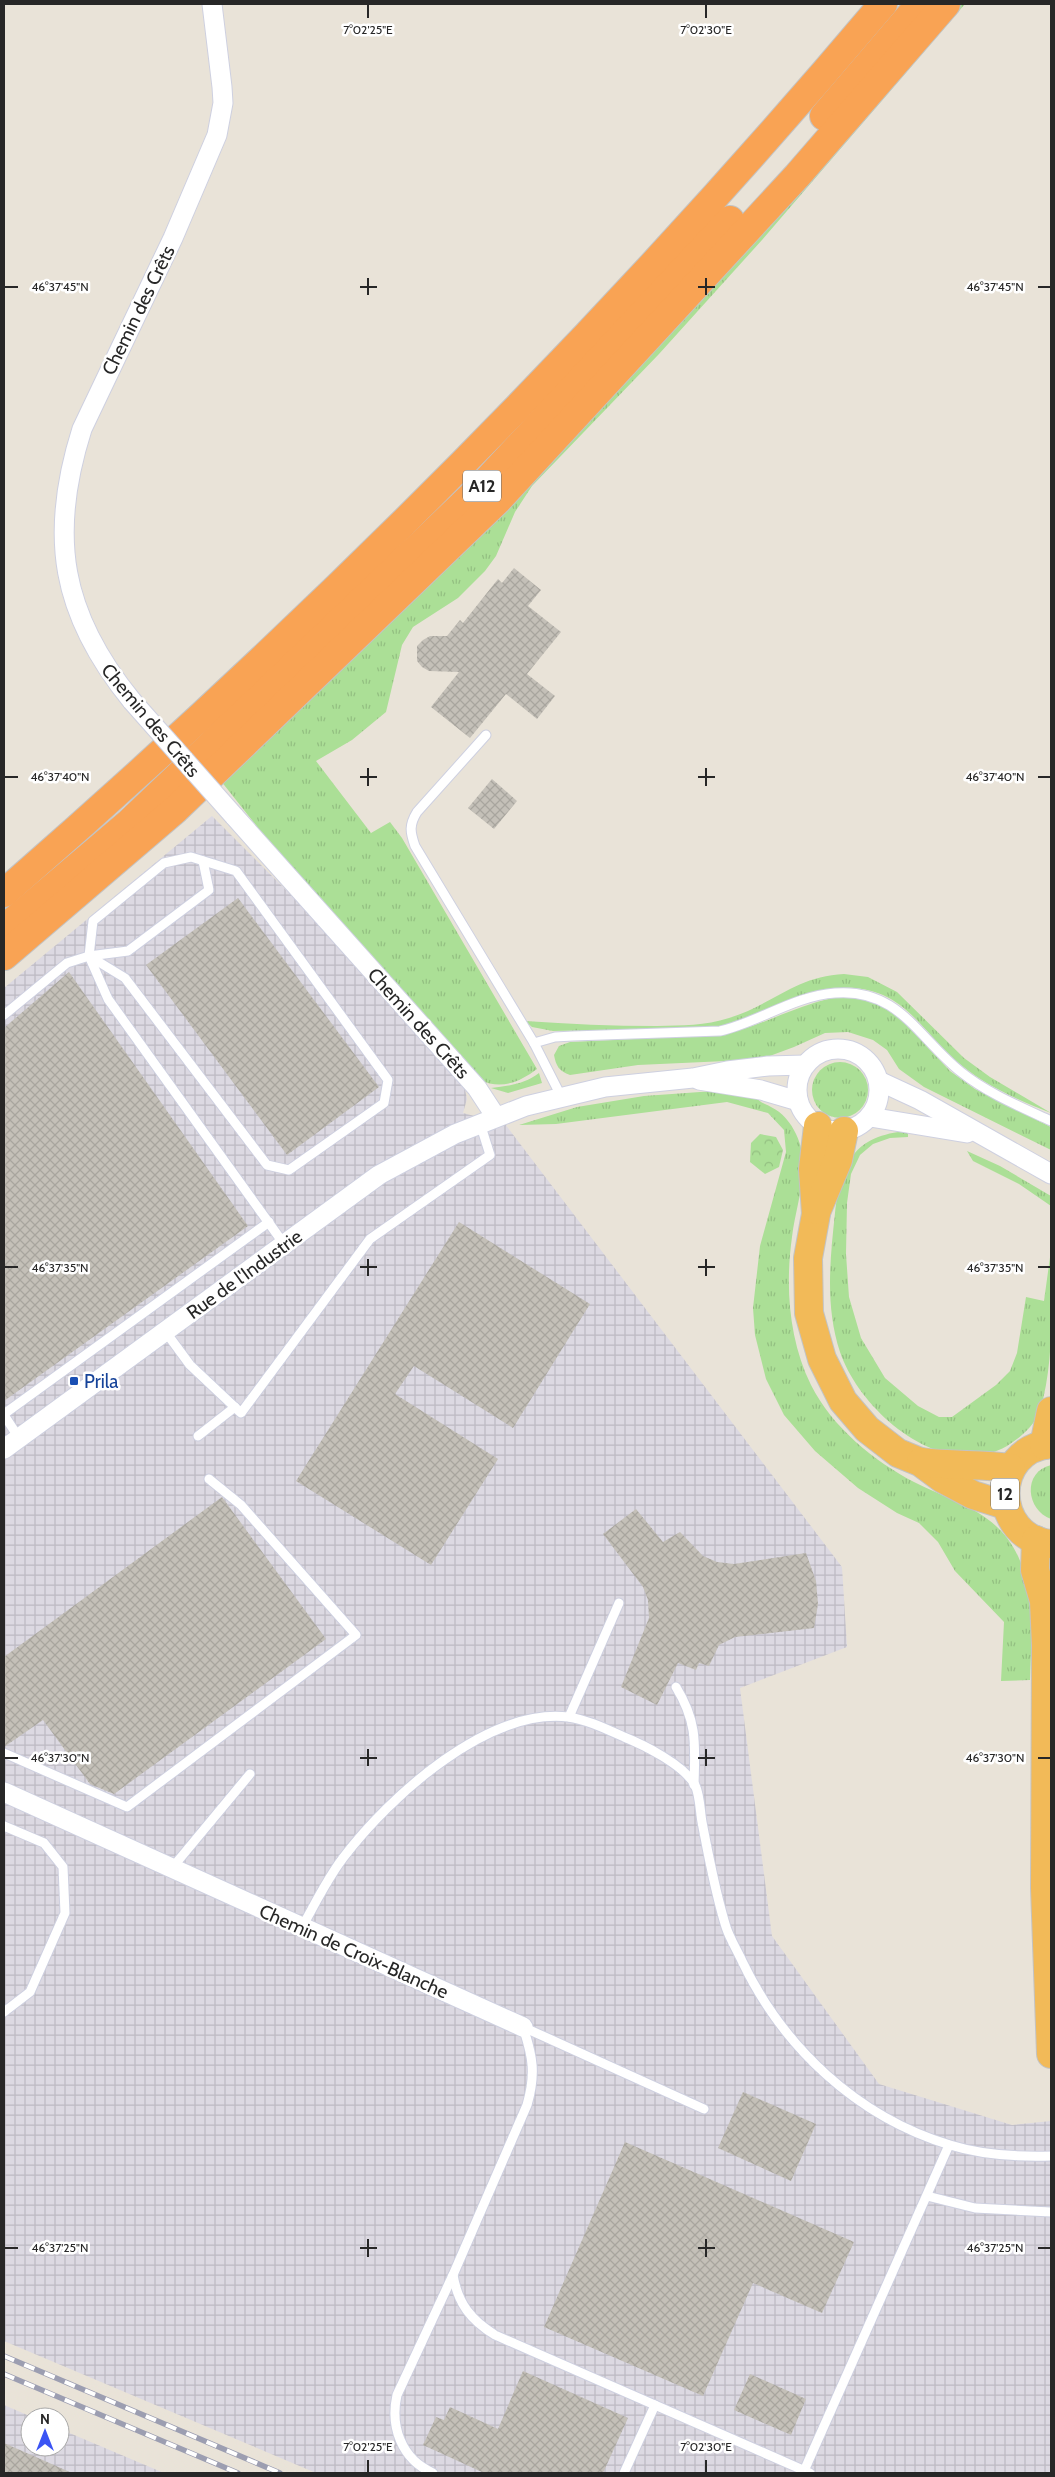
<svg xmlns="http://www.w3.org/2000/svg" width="1055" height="2477" font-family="Cabin,sans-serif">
  <defs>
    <pattern id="industrial-grid" width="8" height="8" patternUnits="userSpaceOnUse" patternTransform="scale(1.25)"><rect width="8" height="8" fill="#dcd9e2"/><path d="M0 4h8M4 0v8" fill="none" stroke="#bdbac2"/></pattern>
    <pattern id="grass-tufts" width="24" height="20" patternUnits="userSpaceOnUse" patternTransform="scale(1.25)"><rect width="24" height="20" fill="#abdf96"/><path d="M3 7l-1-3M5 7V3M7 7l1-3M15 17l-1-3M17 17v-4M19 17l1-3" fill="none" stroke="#93bf81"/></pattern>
    <pattern id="forest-crowns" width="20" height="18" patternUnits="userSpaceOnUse" patternTransform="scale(1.25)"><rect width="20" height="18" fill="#abdf96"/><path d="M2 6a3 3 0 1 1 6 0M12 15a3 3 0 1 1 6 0" fill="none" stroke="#93bf81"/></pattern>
    <pattern id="building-cross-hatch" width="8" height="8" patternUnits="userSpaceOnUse" patternTransform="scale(1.25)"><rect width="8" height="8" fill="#c4c0b8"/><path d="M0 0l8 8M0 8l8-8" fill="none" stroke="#a8a59e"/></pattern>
  </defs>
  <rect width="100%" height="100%" fill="#e9e3d8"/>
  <g fill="url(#industrial-grid)">
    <path d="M212,816l127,127 111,126 15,20 2,10 -4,14 42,11 337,443 5,80 -107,41 32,248 107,148 133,41 39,-4v352h-735l-312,-132v-1353z"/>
    <path d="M4,2405l28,12h-2v30h30v-18l104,44h-160z"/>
  </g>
  <g fill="url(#grass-tufts)">
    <path d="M954,4h11l-203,236 -103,114 -127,132 -17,26 -19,44 -11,15 -27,27 -45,29 -11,18 -16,67 -34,28 -36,21 55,72 19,-11 12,16 135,231c-17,13 -36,21 -57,11l-184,-204 -79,-100z"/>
    <path d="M844,974l24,3 29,15 67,66 26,19 61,36c-34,-13 -71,-30 -98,-55 -23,-21 -41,-50 -70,-63 -58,-25 -108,21 -163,31 -51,8 -115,4 -167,5l-21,-4 -7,-6c44,3 88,5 132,5 25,-1 48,0 72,-8 43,-13 67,-42 115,-44z"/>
    <path d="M833,998h23l22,6 22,14 50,53 25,18 76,38v23l-127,-63 -25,-18 -12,-19 -14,-10 -25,-8 -23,1 -31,14 -27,10 -19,3 -110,5 -68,10c-11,-4 -14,-9 -16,-20l5,-9 11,-4 151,-7c39,-8 73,-29 112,-37z"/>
    <circle cx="840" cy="1090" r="28"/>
    <path d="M539,1073l3,10 -34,10 -17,-5c17,-2 34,-4 48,-15z"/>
    <path d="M714,1091l42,6c4,6 8,6 15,10 11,5 20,16 25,27 16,33 0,69 -4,103 -7,50 -3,103 19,148 21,42 63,76 103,97 47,24 92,31 110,90 11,35 7,72 6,108l-29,1 3,-59 -49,-51 -17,-29 -19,-19 -22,-10 -39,-25 -43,-37 -31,-36 -18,-36 -11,-44 -2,-27 7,-62 26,-94 -2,-22 -16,-17 -41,-11 -171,22 -37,1 58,-18 67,-11z"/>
    <path d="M908,1131v6l-18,1 -17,6 -13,11 -9,19 -4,29 -1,51 3,43 12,41 24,40 33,28 21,11h13l44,-32 14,-14 7,-18 9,-56 18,4 7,-51c0,53 4,110 -11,161 -6,15 -20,27 -33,35 -65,37 -147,-35 -167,-94 -15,-46 -10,-92 -5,-139 6,-50 19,-78 73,-82z"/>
    <path d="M967,1151l33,15 51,30v10l-32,-22 -46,-23z"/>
    <path d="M1051,1465v54c-25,-9 -29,-47 0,-54z"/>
  </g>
  <path fill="url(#forest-crowns)" d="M760,1134l16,3 7,13 -4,17 -14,7 -15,-12 1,-19z"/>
  <g fill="url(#building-cross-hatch)">
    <path d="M514,568l27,22 -13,16 33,26 -34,42 28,22 -18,23 -31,-25 -36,44 -39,-31 28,-35 -30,-1 -7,-4 -5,-6v-15l6,-6 7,-4h17l13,-16 3,3 35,-44 4,4z"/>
    <path d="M492,779l25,22 -23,28 -26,-21z"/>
    <path d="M238,898l141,189 -92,68 -141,-190z"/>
    <path d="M69,972l179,254 -244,175v-373z"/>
    <path d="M459,1222l131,82 -77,124 -99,-62 -19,28 103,65 -67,106 -135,-84z"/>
    <path d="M222,1497l104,142 -212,155 -24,-10 -47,-64 -39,27v-90z"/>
    <path d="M636,1509l27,33 17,-10 23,24 14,6 17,2 72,-11 10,28 2,23 -4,24 -79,9 -16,8 -10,21 -10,-3 -3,7 -18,-7 -21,42 -36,-18 28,-69 -1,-18 -5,-13 -40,-53z"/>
    <path d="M743,2092l73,32 -25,57 -73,-33z"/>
    <path d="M625,2142l229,100 -32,71 -69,-30 -50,113 -159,-69z"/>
    <path d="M523,2371l105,47 -25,55h-119l-61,-28 13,-28 8,3 6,-13 48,22z"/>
    <path d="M750,2374l56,25 -15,36 -57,-25z"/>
    <path d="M4,2443l68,30h-68z"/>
  </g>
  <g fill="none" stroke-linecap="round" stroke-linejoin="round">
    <g stroke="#ced0e0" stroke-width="11">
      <g id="service">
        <path d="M486,735l-69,77c-8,13 -7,20 -2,34l119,197 27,53"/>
        <path d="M191,857l45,14 152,209 -4,23 -95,67 -22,-5 -142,-187 -36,-22 4,-35 71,-58z"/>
        <path d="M89,956l39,-5 81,-61 -6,-29"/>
        <path d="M4,1015l63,-52 22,-7 19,43 176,245"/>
        <path d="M534,1043l21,-6 18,-1 147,-5c39,-9 74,-35 115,-38 64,-5 83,45 126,79 26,21 60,35 90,49"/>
        <path d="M165,1331l25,34 51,48 129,-174 120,-84 -10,-32"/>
        <path d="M4,1414l265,-192"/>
        <path d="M4,1415l15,23"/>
        <path d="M198,1436l37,-29"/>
        <path d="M676,1687c22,36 19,58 18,98"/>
        <path d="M569,1717l50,-114"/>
        <path d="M4,1753l123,54 229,-172 -115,-130 -32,-26"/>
        <path d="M4,1826l40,17 19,24 2,46 -35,79 -26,20"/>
        <path d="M172,1868l78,-94"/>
        <path d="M302,1927c13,-23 25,-48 41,-69 46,-61 144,-150 225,-141 20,3 38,12 56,20 20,8 60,28 71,48 5,10 5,26 7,37 7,36 13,70 24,105 4,12 11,23 16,34 41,86 115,156 208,184 32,10 68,12 101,11"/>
        <path d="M523,2027l181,82"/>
        <path d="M927,2196l48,12 76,4"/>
        <path d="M453,2275c5,29 18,45 42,60l315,138"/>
        <path d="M804,2471l145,-326"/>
        <path d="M433,2473c-32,-14 -43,-47 -36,-78l56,-120 74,-170c9,-31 6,-48 -4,-78"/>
        <path d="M624,2473l31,-68"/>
      </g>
    </g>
    <g stroke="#ced0e0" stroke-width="21">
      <g id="minor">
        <path d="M132,701c-71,-87 -84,-165 -50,-272l91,-191 44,-103 6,-32 -1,-16 -10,-83"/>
        <path d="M234,816l243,272 19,29"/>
        <circle cx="838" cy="1090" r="41"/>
        <path d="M699,1080l62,10 37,11"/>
        <path d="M879,1081l41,19 131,74"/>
        <path d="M870,1117l97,16"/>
        <path d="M4,1449l375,-274 76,-41 71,-28 79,-19 88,-9 34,-7 41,-5 37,-1"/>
        <path d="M4,1792l519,235"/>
      </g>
    </g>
    <g stroke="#c3c3c3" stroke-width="30">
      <g id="trunk">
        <path d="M818,1126l-5,43 3,45 -8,44 1,55 13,46 21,42 24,28 31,24 22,9 23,17 30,16 32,10"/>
        <path d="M817,1210l21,-50 6,-29"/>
        <path d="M1051,1444c-61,5 -60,94 0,100"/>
        <path d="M1044,1445l7,-34"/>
        <path d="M921,1462c30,4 60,2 90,6"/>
        <path d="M1036,1540l-1,30 9,31 2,44 -1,243 6,166"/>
      </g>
    </g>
    <g stroke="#c3c3c3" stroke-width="30">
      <g id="motorway">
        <path d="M824,116l96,-112"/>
        <path d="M4,893c315,-274 610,-570 879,-889"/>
        <path d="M4,929l125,-106 350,-334 251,-269"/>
        <path d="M4,956l172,-147 321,-308 300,-325 149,-172"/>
      </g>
    </g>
    <use href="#service" stroke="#fff" stroke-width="9"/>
    <use href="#minor" stroke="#fff" stroke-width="19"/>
    <use href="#trunk" stroke="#f2ba58" stroke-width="28"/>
    <use href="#motorway" stroke="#f9a354" stroke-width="28"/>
    <g stroke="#9c9eb1" stroke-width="5.5">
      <g id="rail">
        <path d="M4,2356l276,117"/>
        <path d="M4,2374l234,99"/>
      </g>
    </g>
    <use href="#rail" stroke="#fff" stroke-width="4" stroke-dasharray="11" stroke-linecap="butt"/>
    <g stroke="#ced0e0" stroke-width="21" stroke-linecap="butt">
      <path id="minor-bridge" d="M132,701l102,115"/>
    </g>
    <use href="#minor-bridge" stroke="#fff" stroke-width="19"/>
  </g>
  <path fill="none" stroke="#272727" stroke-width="2" d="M368,5v13M706,5v13M368,278v17M706,278v17M5,287h13M360,287h17M698,287h17M1038,287h12M368,768v18M706,768v18M5,777h13M360,777h17M698,777h17M1038,777h12M368,1259v17M706,1259v17M5,1267h13M360,1267h17M698,1267h17M1038,1267h12M368,1749v17M706,1749v17M5,1758h13M360,1758h17M698,1758h17M1038,1758h12M368,2239v18M706,2239v18M5,2248h13M360,2248h17M698,2248h17M1038,2248h12M368,2460v12M706,2460v12"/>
  <rect fill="#1a4fb4" stroke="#fff" stroke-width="2" x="69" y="1376" width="10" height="10" rx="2.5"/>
  <g text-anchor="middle" stroke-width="5" stroke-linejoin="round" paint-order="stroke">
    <g fill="#fff" stroke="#686868" stroke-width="1">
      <rect x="463" y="470.5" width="38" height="31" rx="4"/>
      <rect x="991" y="1478.5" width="28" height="31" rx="4"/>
    </g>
    <g font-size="18" font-weight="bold" fill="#272727">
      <text x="482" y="492">A12</text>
      <text x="1005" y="1500">12</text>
    </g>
    <g font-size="19" fill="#272727" stroke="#fff">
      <text transform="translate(138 310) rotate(-64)" y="7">Chemin des Crêts</text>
      <text transform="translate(151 720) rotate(50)" y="7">Chemin des Crêts</text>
      <text transform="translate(419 1023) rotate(48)" y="7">Chemin des Crêts</text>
      <text transform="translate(244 1274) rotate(-36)" y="7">Rue de l'Industrie</text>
      <text transform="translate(354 1951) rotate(24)" y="7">Chemin de Croix-Blanche</text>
    </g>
    <g font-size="19" fill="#164399" stroke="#fff" text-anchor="start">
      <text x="84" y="1388">Prila</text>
    </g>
  </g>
  <g font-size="12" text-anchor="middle" fill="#272727" stroke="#fff" stroke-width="5" stroke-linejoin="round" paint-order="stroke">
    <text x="368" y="34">7°02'25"E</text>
    <text x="706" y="34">7°02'30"E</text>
    <text x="60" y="291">46°37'45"N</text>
    <text x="995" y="291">46°37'45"N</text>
    <text x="60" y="781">46°37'40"N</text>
    <text x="995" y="781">46°37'40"N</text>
    <text x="60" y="1272">46°37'35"N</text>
    <text x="995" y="1272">46°37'35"N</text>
    <text x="60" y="1762">46°37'30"N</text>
    <text x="995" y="1762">46°37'30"N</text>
    <text x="60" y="2252">46°37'25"N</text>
    <text x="995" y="2252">46°37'25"N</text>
    <text x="368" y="2451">7°02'25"E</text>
    <text x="706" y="2451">7°02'30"E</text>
  </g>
  <rect width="1055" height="2477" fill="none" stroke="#272727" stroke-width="10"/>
  <g transform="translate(45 2432)"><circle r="24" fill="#ffffff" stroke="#a9a9a9"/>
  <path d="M0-4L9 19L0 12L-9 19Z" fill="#3b54f4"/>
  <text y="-8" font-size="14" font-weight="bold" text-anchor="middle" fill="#272727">N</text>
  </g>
</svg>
